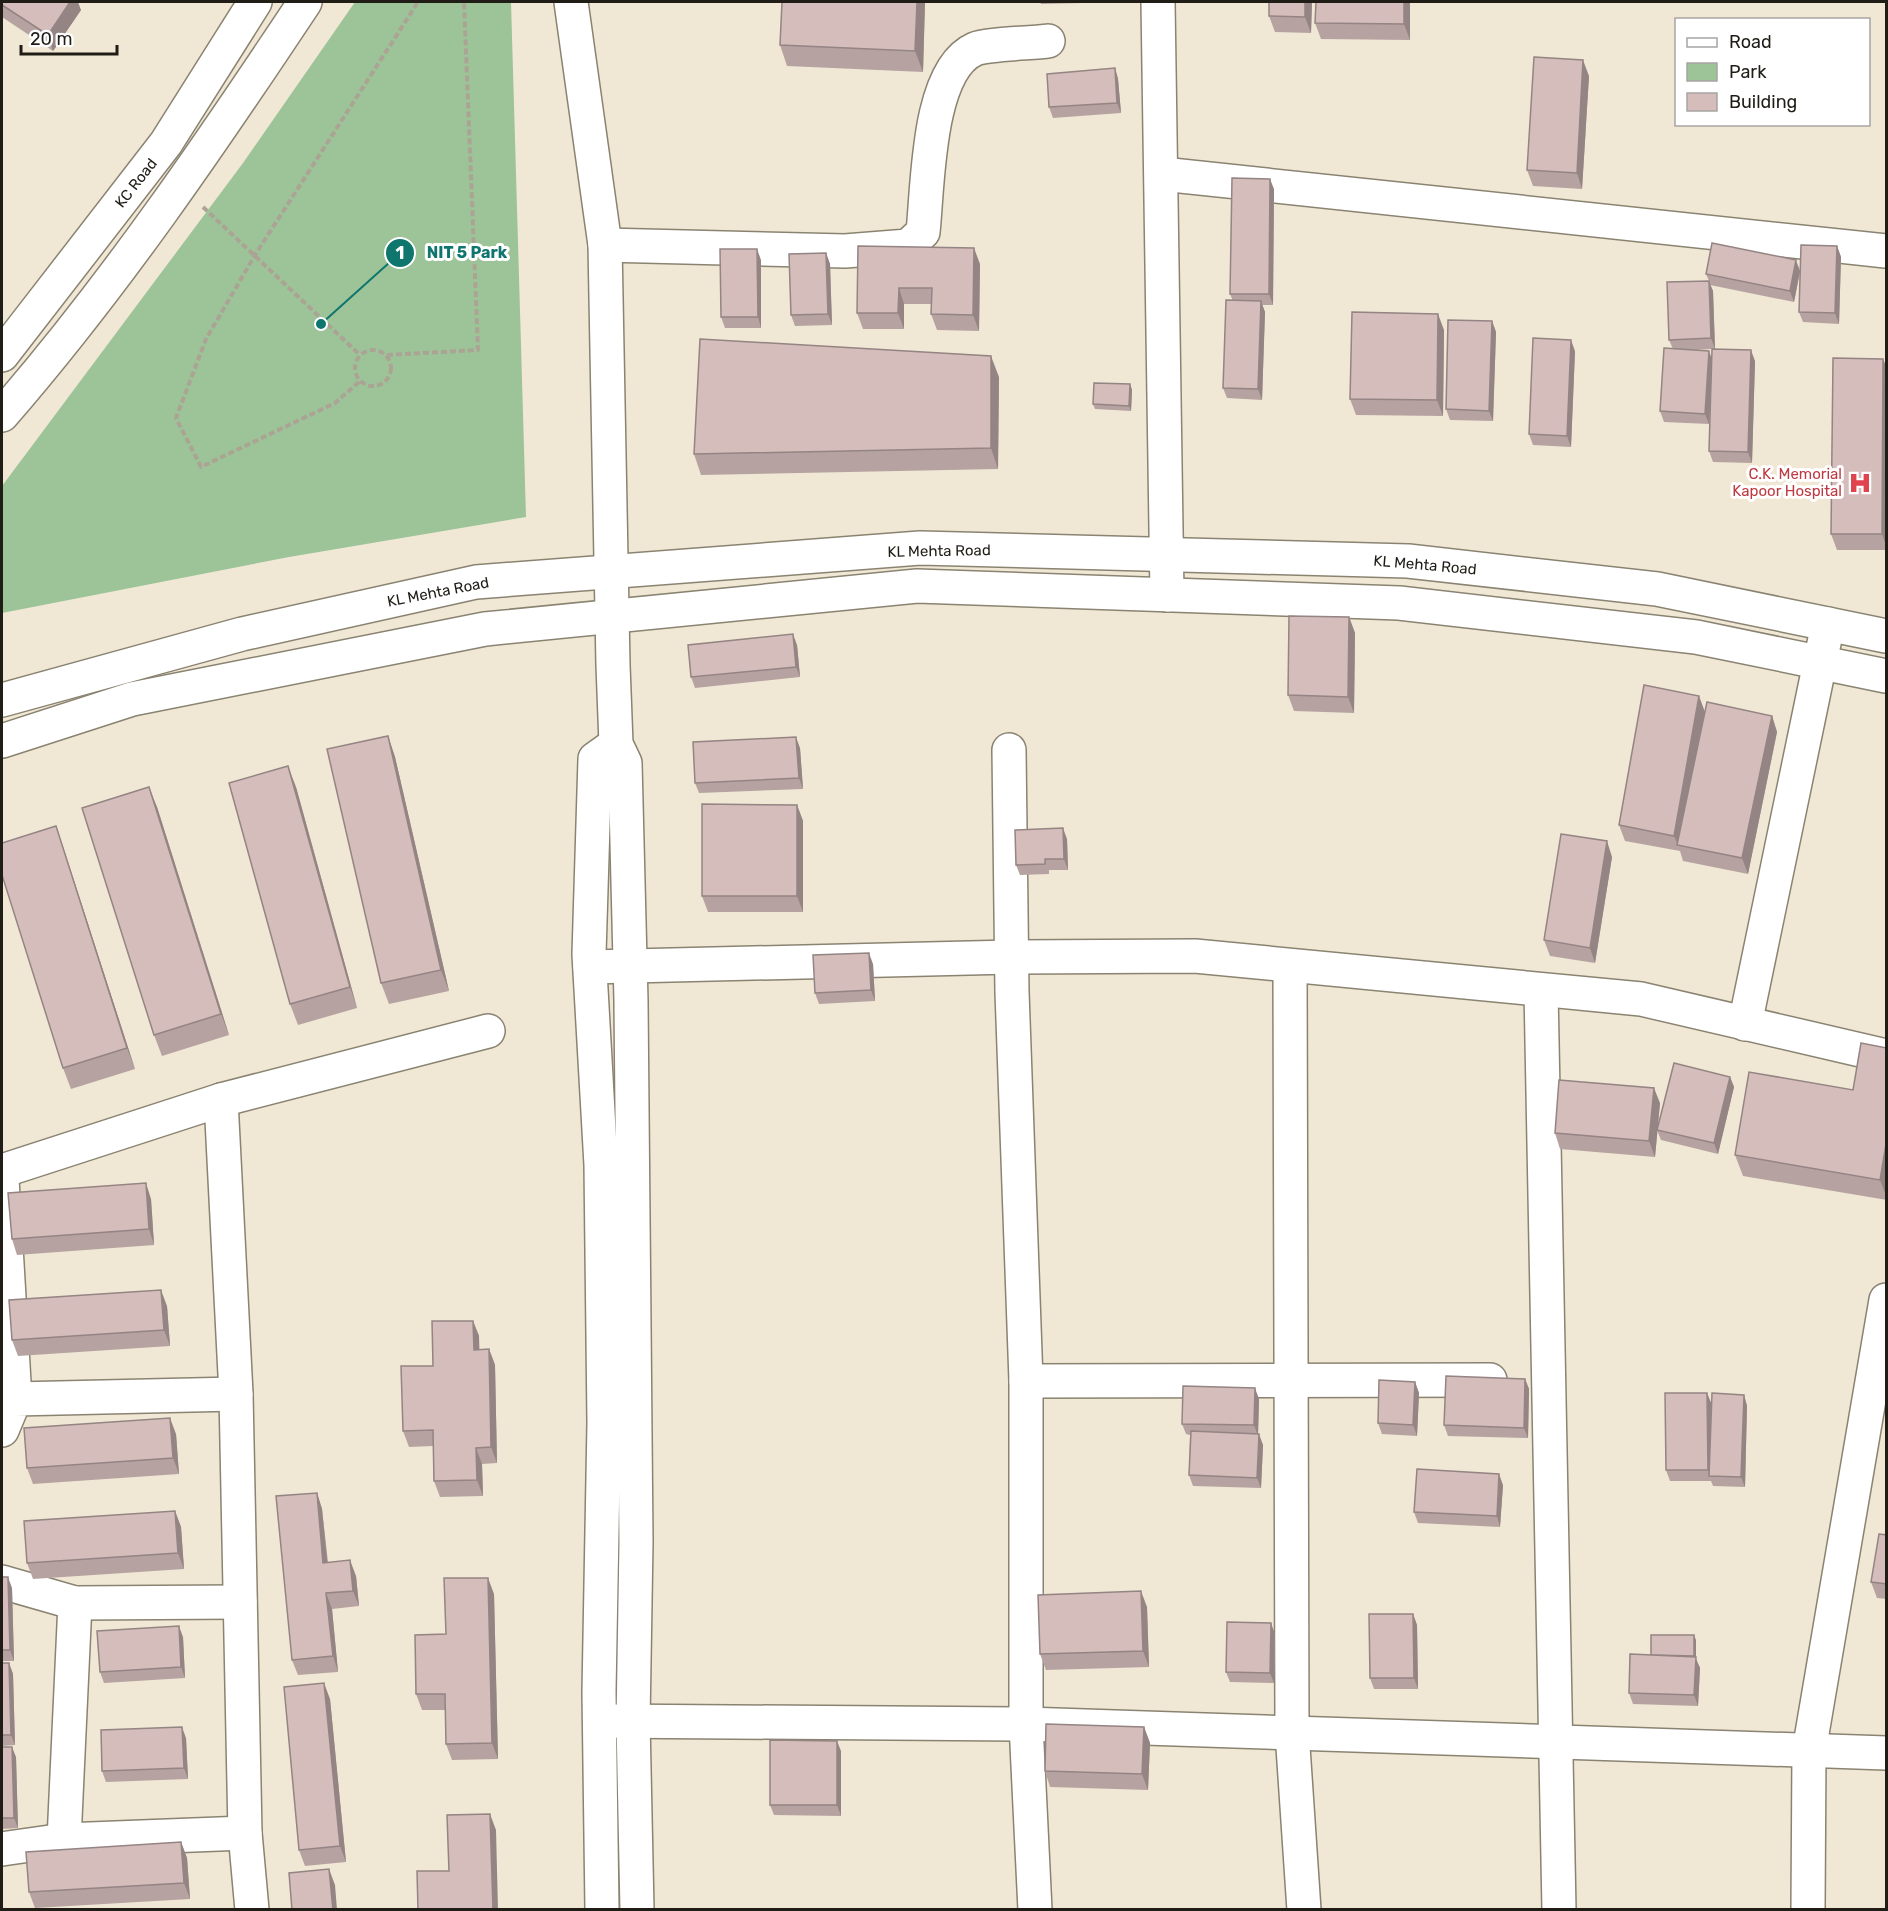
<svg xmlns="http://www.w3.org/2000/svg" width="1888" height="1911" font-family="Rubik,sans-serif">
  <rect width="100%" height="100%" fill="#f0e8d5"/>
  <path fill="#9dc398" d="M355,2h156l15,515 -237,40 -287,56v-127l241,-323z"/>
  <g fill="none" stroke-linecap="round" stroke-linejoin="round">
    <g stroke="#8a8371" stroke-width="36">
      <g id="street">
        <path d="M1158,2l9,593"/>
        <path d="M1162,174l724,77"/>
        <path d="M605,245l240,6 63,-5 15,-14c5,-46 4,-162 52,-183 11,-5 59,-6 73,-8"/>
        <path d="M1009,750l3,242 14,389v343l9,186"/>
        <path d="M1290,966l2,766 12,178"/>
        <path d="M590,967l421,-10 184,-1 446,43 245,57"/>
        <path d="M1541,990l18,920"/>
        <path d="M1745,1024l83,-400"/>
        <path d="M221,1100l15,294 9,439 7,77"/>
        <path d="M2,1171l219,-71 267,-69"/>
        <path d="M2,1179l13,220"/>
        <path d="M1026,1381l464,-1"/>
        <path d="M2,1430l13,-31 221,-5"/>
        <path d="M2,1582l73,21 165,-1"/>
        <path d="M604,1721l422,3 860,29"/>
        <path d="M64,1840l11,-237"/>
        <path d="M2,1849l62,-9 181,-7"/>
        <path d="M1808,1910l1,-159 77,-451"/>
      </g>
    </g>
    <g stroke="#8a8371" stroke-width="36">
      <g id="secondary">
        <path d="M571,2l34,243 8,420 3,79 9,19 6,238 5,541 -3,179 4,189"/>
        <path d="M2,355l164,-212 89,-141"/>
        <path d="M2,415c112,-129 208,-270 303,-413"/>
        <path d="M2,700l240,-66 234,-52 444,-34 488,13 249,28 229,47"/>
        <path d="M2,741l130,-42 353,-70 432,-43 482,17 297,34 190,39"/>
        <path d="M602,1910l-3,-218 5,-269 -3,-258 -12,-211 6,-195 21,-15"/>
      </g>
    </g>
    <g stroke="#aba495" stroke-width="4" stroke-dasharray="6 3" stroke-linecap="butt">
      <path d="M203,207l157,148"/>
      <circle cx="373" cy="368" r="18"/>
      <path d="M387,355l91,-5 -14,-348"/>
      <path d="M359,382l-24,21 -134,64 -25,-49 30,-79 49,-84 163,-253"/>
    </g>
    <use href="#street" stroke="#fff" stroke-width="33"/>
    <use href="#secondary" stroke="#fff" stroke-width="33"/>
  </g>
  <g fill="#b6a3a1" fill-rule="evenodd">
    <path d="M2,2l79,8 -28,41 -51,-34z"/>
    <path d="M782,2h143l-2,70 -136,-6 -7,-21z"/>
    <path d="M1040,2h85l-84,2z"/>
    <path d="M1269,2h43l-1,31 -36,-1 -6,-16z"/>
    <path d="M1410,2v38l-89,-1 -6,-16z"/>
    <path d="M1115,68l3,11 3,34 -68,5 -4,-11z"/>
    <path d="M1589,76l-7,113 -49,-3 -6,-16z"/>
    <path d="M1274,189l-1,116h-11l3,7 -3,88 -35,-2 -4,-10 10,-87 -3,-7z"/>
    <path d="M858,246l122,18 -1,67 -42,-1 -6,-16 1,-10h-28v25h-41l-6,-16z"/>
    <path d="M1837,246l4,11 -2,67 -36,-2 -4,-10 1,-40 -6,30 -84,-17 3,6 2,58 40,12 -3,102 -39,-1 -4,-11 2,-58 -2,31 -45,-2 -4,-11 13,-62 -4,-9 40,-59 -3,-7 94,-3zM1712,349v10l-19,-9z"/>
    <path d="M826,253l4,11 2,61 -37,1 -4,-11z"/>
    <path d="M761,260v68h-36l-4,-11z"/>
    <path d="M1492,321l4,11 -3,89 -43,-1 -4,-11z"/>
    <path d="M1444,330l-1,86 -87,-1 -6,-16z"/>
    <path d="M1575,351l-4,96 -38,-2 -4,-11z"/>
    <path d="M1883,359l4,10v181h-50l-6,-16z"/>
    <path d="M999,377l-1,92 -297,6 -7,-21z"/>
    <path d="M1130,384l2,6 -1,21 -36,-2 -2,-5z"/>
    <path d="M1349,617l6,16 -1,80 -60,-2 -6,-16z"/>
    <path d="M797,645l3,32 -105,11 -4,-11z"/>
    <path d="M1705,712l67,4 5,16 -29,142 -65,-13 -3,-10 -55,-10 -6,-16z"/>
    <path d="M388,736l7,21 54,234 -60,13 -8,-21z"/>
    <path d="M800,748l3,41 -104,4 -4,-10z"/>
    <path d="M296,787l61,221 -59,17 -8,-21z"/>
    <path d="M797,805l6,16v91h-95l-6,-16z"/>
    <path d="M157,807l72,228 -67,21 -8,-21z"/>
    <path d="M1067,839l1,31h-19v4l-29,1 -4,-10z"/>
    <path d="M63,847l72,222 -64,20 -8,-21z"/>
    <path d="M1612,857l-17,106 -45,-7 -6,-16z"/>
    <path d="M873,964l2,37 -56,3 -4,-11z"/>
    <path d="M1887,1048v152l-144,-24 -8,-21 118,-65z"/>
    <path d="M1730,1077l4,10 -16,67 -57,-14 -4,-10z"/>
    <path d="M1660,1103l-5,54 -95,-8 -5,-16z"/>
    <path d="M151,1199l3,46 -137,10 -5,-16z"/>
    <path d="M167,1306l3,40 -152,10 -6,-16z"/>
    <path d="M473,1321l6,15v14l10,-1 6,16 2,98 -15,1 1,32 -43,1 -6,-16 -1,-35 -24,1 -6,-16 30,-65z"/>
    <path d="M1525,1379l4,10 -1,49 -80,-2 -4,-11z"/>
    <path d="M1415,1382l4,11 -2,43 -35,-2 -4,-11z"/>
    <path d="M1707,1393l4,10 33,-8 3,11 -2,81 -32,-1 -2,-5h-41l-4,-11z"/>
    <path d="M1259,1399l-1,35 5,11 -2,43 -68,-2 -4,-11 1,-40 -4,-1 -4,-10z"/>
    <path d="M176,1434l3,40 -146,10 -6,-16z"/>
    <path d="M1503,1485l-3,42 -82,-4 -4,-11z"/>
    <path d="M317,1493l5,16 6,53 28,14 3,30 -27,3 6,63 -40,3 -6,-15z"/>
    <path d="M175,1511l6,16 3,42 -151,10 -6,-16z"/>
    <path d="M1887,1535v64l-10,-1 -6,-16z"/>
    <path d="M2,1577l10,11 2,73h-12z"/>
    <path d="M494,1594l4,165 -46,1 -6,-16 -1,-34h-23l-6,-16 30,-60z"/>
    <path d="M1147,1607l2,60 -103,3 -6,-16z"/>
    <path d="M1413,1614l4,11 1,64h-44l-4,-11z"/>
    <path d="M1275,1634l-1,49 -44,-1 -4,-10z"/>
    <path d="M183,1637l2,41 -81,5 -4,-11z"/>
    <path d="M1696,1640v19l4,9 -2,38 -65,-2 -4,-11 22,-38z"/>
    <path d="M2,1663h7l4,11 2,71 -13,1z"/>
    <path d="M330,1699l16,163 -41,4 -6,-16z"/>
    <path d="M1144,1727l6,16 -2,47 -98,-3 -5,-16z"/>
    <path d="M186,1738l2,41 -82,3 -4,-11z"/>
    <path d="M2,1747l14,10 2,71 -16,1z"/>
    <path d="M841,1751v65l-67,-1 -4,-10z"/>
    <path d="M181,1842l6,16 3,41 -155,9 -6,-16z"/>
  </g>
  <g fill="#948483">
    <path d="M70,2h8l3,8 -28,41 -5,-16z"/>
    <path d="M917,2h8l-2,70 -8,-21z"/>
    <path d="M1305,2h7l-1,31 -6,-16z"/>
    <path d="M1404,2h6v38l-6,-16z"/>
    <path d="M1583,60l6,16 -7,113 -5,-16z"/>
    <path d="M1115,68l3,11 3,34 -4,-10z"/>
    <path d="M1270,179l4,10 -1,116 -4,-11z"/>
    <path d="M1837,246l4,11 -2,67 -4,-11z"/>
    <path d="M974,248l6,16 -1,67 -6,-16z"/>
    <path d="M757,249l4,11v68l-3,-11z"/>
    <path d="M826,253l4,11 2,61 -4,-11z"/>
    <path d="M1796,260l4,11 -6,31 -4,-11z"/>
    <path d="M1709,281l4,10 2,58 -4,-11z"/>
    <path d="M899,288l5,16v25l-6,-16z"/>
    <path d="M1261,301l4,11 -3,88 -4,-11z"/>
    <path d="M1438,314l6,16 -1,86 -6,-16z"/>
    <path d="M1492,321l4,11 -3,89 -4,-10z"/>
    <path d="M1571,340l4,11 -4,96 -4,-11z"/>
    <path d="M1751,350l4,11 -3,102 -4,-11z"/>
    <path d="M1709,351l4,11 -4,62 -4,-10z"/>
    <path d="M991,356l8,21 -1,92 -7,-21z"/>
    <path d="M1883,359l4,10v179l-5,-14z"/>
    <path d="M1130,384l2,6 -1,21 -2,-5z"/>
    <path d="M1349,617l6,16 -1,80 -6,-16z"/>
    <path d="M793,634l4,11 3,32 -4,-10z"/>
    <path d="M1699,696l6,16 -27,133 -4,-9z"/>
    <path d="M1772,716l5,16 -29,142 -6,-16z"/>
    <path d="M388,736l7,21 54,234 -8,-21z"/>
    <path d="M796,737l4,11 3,41 -4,-11z"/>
    <path d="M288,766l8,21 61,221 -7,-21z"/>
    <path d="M149,787l8,20 72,228 -8,-21z"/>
    <path d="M797,805l6,16v91l-6,-16z"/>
    <path d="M56,826l7,21 72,222 -8,-21z"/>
    <path d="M1063,828l4,11 1,31 -4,-11z"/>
    <path d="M1607,841l5,16 -17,106 -5,-15z"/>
    <path d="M869,953l4,11 2,37 -4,-11z"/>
    <path d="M1730,1077l4,10 -16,67 -4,-11z"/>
    <path d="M1654,1088l6,15 -5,54 -6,-16z"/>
    <path d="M1887,1138v60l-7,-18z"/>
    <path d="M146,1183l5,16 3,46 -5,-16z"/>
    <path d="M161,1290l6,16 3,40 -6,-16z"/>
    <path d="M473,1321l6,15 1,30 -6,-16z"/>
    <path d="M489,1349l6,16 2,98 -6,-16z"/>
    <path d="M1525,1379l4,10 -1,49 -4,-10z"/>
    <path d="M1415,1382l4,11 -2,43 -4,-11z"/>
    <path d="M1255,1388l4,11 -1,37 -4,-11z"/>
    <path d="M1707,1393l4,10 -1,73 -2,-6z"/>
    <path d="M1744,1395l3,11 -2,81 -4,-10z"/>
    <path d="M170,1418l6,16 3,40 -6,-16z"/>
    <path d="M1259,1434l4,11 -2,43 -4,-10z"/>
    <path d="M476,1448l6,16 1,32 -6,-16z"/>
    <path d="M1499,1474l4,11 -3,42 -3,-11z"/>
    <path d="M317,1493l5,16 7,70 -6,-16z"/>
    <path d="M175,1511l6,16 3,42 -6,-16z"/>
    <path d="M350,1560l6,16 3,30 -6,-15z"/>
    <path d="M8,1577l4,11 2,73 -4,-11z"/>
    <path d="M488,1578l6,16 4,165 -6,-16z"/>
    <path d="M1141,1591l6,16 2,60 -6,-16z"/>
    <path d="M326,1593l6,16 6,63 -5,-16z"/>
    <path d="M1413,1614l4,11 1,64 -4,-11z"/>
    <path d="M1271,1623l4,11 -1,49 -4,-10z"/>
    <path d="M179,1626l4,11 2,41 -4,-11z"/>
    <path d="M1694,1635l2,5v19l4,9 -2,38 -4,-11 2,-35 -2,-4z"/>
    <path d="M9,1663l4,11 2,71 -4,-10z"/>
    <path d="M324,1683l6,16 16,163 -6,-16z"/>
    <path d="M182,1727l4,11 2,41 -4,-11z"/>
    <path d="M1144,1727l6,16 -2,47 -6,-16z"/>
    <path d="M837,1741l4,10v65l-4,-11z"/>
    <path d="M12,1747l4,10 2,71 -4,-10z"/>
    <path d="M490,1814l6,16 2,80h-5z"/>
    <path d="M181,1842l6,16 3,41 -6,-16z"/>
    <path d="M329,1869l6,16 2,25h-4z"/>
  </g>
  <g fill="#d4bdbb" stroke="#948483" stroke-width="1.5">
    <path d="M2,2h68l-22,33 -46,-30z"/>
    <path d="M782,2h135l-2,49 -135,-6z"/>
    <path d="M1269,2h36v15l-36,-1z"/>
    <path d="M1316,2h88v22l-89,-1z"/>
    <path d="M1534,57l49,3 -6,113 -50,-3z"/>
    <path d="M1115,68l2,35 -68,4 -2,-33z"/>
    <path d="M1232,178l38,1 -1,115h-39z"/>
    <path d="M1712,243l84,17 -6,31 -84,-17z"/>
    <path d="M1801,245l36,1 -2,67 -36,-1z"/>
    <path d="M858,246l116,2 -1,67 -42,-1 1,-26h-33l-1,25h-41z"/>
    <path d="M720,249h37l1,68h-37z"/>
    <path d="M826,253l2,61 -37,1 -2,-61z"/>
    <path d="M1709,281l2,57 -42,2 -2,-58z"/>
    <path d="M1226,300l35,1 -3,88 -35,-1z"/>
    <path d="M1352,312l86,2 -1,86 -87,-1z"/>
    <path d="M1448,320l44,1 -3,90 -43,-2z"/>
    <path d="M1533,338l38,2 -4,96 -38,-2z"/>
    <path d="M700,339l291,17v92l-297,6z"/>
    <path d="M1664,348l45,3 -4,63 -45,-3z"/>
    <path d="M1712,349l39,1 -3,102 -39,-1z"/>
    <path d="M1833,358l50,1 -1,175h-51z"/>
    <path d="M1094,383l36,1 -1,22 -36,-2z"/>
    <path d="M1289,616l60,1 -1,80 -60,-2z"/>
    <path d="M793,634l3,33 -105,10 -3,-32z"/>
    <path d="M1644,685l55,11 -25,140 -55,-11z"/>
    <path d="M1707,702l65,14 -30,142 -65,-13z"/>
    <path d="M388,736l53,234 -60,13 -54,-234z"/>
    <path d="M796,737l3,41 -104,5 -2,-41z"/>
    <path d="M288,766l62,221 -60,17 -61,-221z"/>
    <path d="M149,787l72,227 -67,21 -72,-227z"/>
    <path d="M702,804l95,1v91h-95z"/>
    <path d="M56,826l71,222 -64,20 -61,-193v-32z"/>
    <path d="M1063,828l1,31h-19v5l-29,1 -1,-35z"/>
    <path d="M1561,834l46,7 -17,107 -46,-8z"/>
    <path d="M869,953l2,37 -56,3 -2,-38z"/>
    <path d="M1861,1043l26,5v90l-7,42 -145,-25 14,-83 104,18z"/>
    <path d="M1674,1063l56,14 -16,66 -57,-13z"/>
    <path d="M1559,1080l95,8 -5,53 -94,-8z"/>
    <path d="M146,1183l3,46 -137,10 -4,-46z"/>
    <path d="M161,1290l3,40 -152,10 -3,-40z"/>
    <path d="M432,1321h41l1,29 15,-1 2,98 -15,1 1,32 -43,1 -1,-51 -30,1 -2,-65h32z"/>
    <path d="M1446,1376l79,3 -1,49 -80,-3z"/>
    <path d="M1379,1380l36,2 -2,43 -35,-2z"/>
    <path d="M1183,1386l72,2 -1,37 -72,-1z"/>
    <path d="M1665,1393h42l1,77h-42z"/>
    <path d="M1712,1393l32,2 -3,82 -32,-1z"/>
    <path d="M170,1418l3,40 -146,10 -3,-40z"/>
    <path d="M1191,1431l68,3 -2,44 -68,-3z"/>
    <path d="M1417,1469l82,5 -2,42 -83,-4z"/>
    <path d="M317,1493l6,70 27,-3 3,31 -27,2 7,63 -41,4 -16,-164z"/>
    <path d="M175,1511l3,42 -151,10 -3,-42z"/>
    <path d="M1879,1534l8,1v49l-16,-2z"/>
    <path d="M2,1577h6l2,73h-8z"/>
    <path d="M444,1578h44l4,165 -46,1 -1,-50h-29l-1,-59 31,-1z"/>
    <path d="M1141,1591l2,60 -103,3 -2,-59z"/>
    <path d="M1369,1614h44l1,64h-44z"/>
    <path d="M1227,1622l44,1 -1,50 -44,-1z"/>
    <path d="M179,1626l2,41 -81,5 -3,-41z"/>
    <path d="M1651,1635h43v21l-43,-1z"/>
    <path d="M1630,1654l66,3 -2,38 -65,-2z"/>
    <path d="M2,1663h7l2,72h-9z"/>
    <path d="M324,1683l16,163 -41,4 -15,-163z"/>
    <path d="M1046,1724l98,3 -2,47 -97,-3z"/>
    <path d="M182,1727l2,41 -82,3 -1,-41z"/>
    <path d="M770,1740l67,1v64h-67z"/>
    <path d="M2,1747h10l2,71h-12z"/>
    <path d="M490,1814l3,96h-75l-1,-39h32l-2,-56z"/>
    <path d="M181,1842l3,41 -155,9 -3,-40z"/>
    <path d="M329,1869l4,41h-41l-3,-37z"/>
  </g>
  <defs>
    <g id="hospital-bare" transform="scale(1.8)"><path d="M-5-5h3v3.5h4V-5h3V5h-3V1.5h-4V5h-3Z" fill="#e0444e" stroke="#fff" stroke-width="2.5" paint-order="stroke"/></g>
  </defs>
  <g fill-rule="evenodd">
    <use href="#hospital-bare" x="1860" y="483"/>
  </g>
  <g text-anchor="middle" stroke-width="6" stroke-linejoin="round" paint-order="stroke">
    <g font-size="15" fill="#201d16" stroke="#fff">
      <text transform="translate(136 183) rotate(-52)" y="5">KC Road</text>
      <text transform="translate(939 551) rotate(-1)" y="5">KL Mehta Road</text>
      <text transform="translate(1425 565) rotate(5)" y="5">KL Mehta Road</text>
      <text transform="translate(438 592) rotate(-11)" y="5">KL Mehta Road</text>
    </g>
    <g font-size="15" fill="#be3a42" stroke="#fff" text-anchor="end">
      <text x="1842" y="479">C.K. Memorial<tspan x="1842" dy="17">Kapoor Hospital</tspan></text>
    </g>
  </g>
  <path fill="none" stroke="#0f766e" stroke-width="2" d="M321 324L400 253"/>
  <g fill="#0f766e" stroke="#fff" stroke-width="2">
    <circle cx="321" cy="324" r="6"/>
    <circle cx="400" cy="253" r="15"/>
  </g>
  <g font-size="18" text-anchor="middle" font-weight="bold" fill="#fff">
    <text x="400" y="259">1</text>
  </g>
  <g font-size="16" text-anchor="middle" font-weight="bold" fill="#0f766e" stroke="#fff" stroke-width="6" stroke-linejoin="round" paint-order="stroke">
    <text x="467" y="258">NIT 5 Park</text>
  </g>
  <rect width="1888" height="1911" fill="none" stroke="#201d16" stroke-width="6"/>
  <rect x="1675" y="18" width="195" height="108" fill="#ffffff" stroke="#a6a5a2" stroke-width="1.5"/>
  <rect x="1687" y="38" width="30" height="9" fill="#ffffff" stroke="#a6a5a2" stroke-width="1.5"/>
  <text x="1729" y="48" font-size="18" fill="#201d16">Road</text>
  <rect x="1687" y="63" width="30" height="18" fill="#9dc398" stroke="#a6a5a2" stroke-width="1.5"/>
  <text x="1729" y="78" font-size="18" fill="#201d16">Park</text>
  <rect x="1687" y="93" width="30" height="18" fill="#d4bdbb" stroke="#a6a5a2" stroke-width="1.5"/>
  <text x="1729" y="108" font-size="18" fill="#201d16">Building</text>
  <path d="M21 45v9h96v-9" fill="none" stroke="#201d16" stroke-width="3"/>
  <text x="30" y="45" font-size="18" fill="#201d16" stroke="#ffffff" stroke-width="4.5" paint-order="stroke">20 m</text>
</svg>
